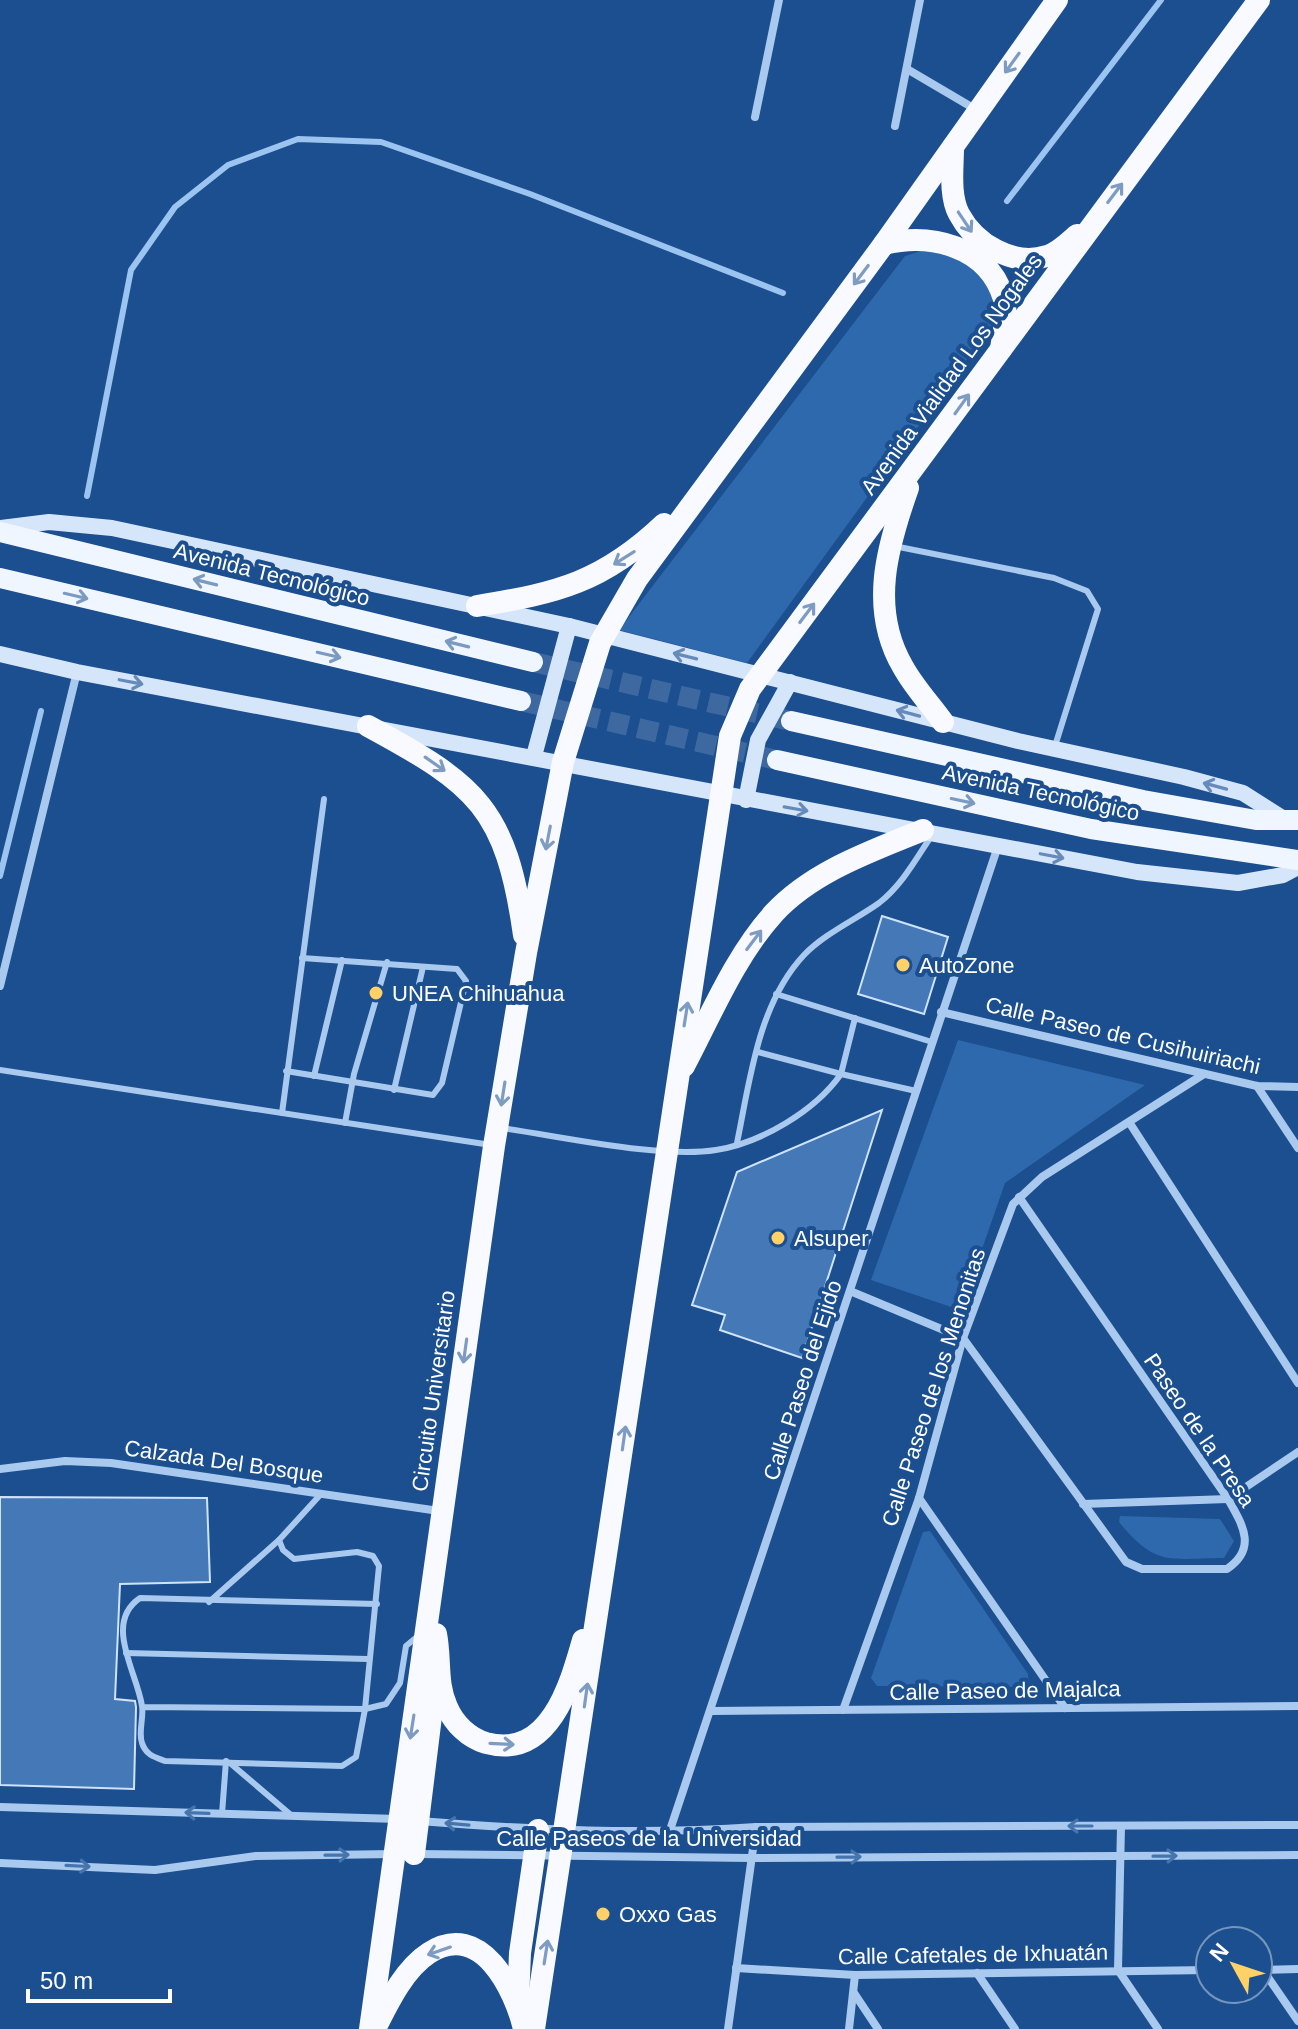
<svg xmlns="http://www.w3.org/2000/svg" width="1298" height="2029" font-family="Helvetica,sans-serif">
  <rect width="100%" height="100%" fill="#1b4f8f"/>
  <g fill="#2e69ad">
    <path d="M931,248c22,7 53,20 62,44 4,9 0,23 -1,33l-245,338 -128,-33 286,-374z"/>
    <path d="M958,1040l187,45 -140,98 -42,121 -6,5 -86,-29z"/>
    <path d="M1120,1516l100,3 14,22 -10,17c-55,0 -67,10 -105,-36z"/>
    <path d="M930,1531l98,143 1,13 -152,-1 -6,-8 52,-146z"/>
  </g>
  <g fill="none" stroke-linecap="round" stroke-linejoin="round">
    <g stroke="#9cc4f0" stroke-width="6">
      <path d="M1007,201l154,-201"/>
      <path d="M87,496l44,-226 44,-63 53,-42 70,-26 83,3 149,52 253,99"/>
      <path d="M0,876l41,-165"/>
    </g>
  </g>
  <g fill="#4478b7" stroke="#cfe3fa" stroke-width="2">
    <path d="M882,916l66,21 -24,77 -66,-20z"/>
    <path d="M882,1110l-80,248 -82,-28 5,-15 -33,-10 45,-133z"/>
    <path d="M0,1497l207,1 3,84 -90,2 -5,115 20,2 1,6 -2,82 -134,-4z"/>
  </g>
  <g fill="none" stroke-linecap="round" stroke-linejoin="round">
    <g stroke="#3d69a0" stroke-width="20" stroke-dasharray="20 10" stroke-linecap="butt">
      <path d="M533,662l258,59"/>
      <path d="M521,701l256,59"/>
    </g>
    <g stroke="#a9c9ee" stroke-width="6">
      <path d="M894,546l160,32 33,13 11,18 -43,137"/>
      <path d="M776,994l156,48"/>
      <path d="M758,1052l83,22 14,-56"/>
      <path d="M0,1070l491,75"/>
      <path d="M286,1071l147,24 9,-12 24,-102 -9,-12 -155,-11"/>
      <path d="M314,1076l28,-116"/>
      <path d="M394,1090l29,-123"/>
      <path d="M282,1113l42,-314"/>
      <path d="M345,1123l9,-49 33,-112"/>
      <path d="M501,1128c59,8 159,31 215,22 45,-7 99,-39 125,-76l75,17"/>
      <path d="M737,1143c13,-63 21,-139 67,-188 20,-21 51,-35 75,-52 23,-18 37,-44 53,-68"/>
      <path d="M321,1494l-42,46 4,10 11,9 63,-7 16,4 6,10 -14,143 21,-5 14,-21 6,-37 12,-10"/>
      <path d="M209,1602l70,-62"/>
      <path d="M126,1653l242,6"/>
      <path d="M143,1707l222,2 -9,48 -14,9 -177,-5c-11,-4 -19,-6 -23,-18 -4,-11 2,-25 0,-37 -5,-34 -39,-83 -2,-108l237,6"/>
      <path d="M230,1763l61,52"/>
      <path d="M222,1814l4,-53"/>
    </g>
    <g stroke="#a9c9ee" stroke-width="8">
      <path d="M907,69l68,40"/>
      <path d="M755,117l24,-117"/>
      <path d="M895,126l25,-126"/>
      <path d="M0,986l77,-314"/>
      <path d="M941,1012l316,74 41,1"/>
      <path d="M1257,1086l41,62"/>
      <path d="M1129,1122l169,261"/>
      <path d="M850,1291l113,47 163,224 16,7h85c31,-21 15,-45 1,-70l-209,-302"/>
      <path d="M0,1469l65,-8 46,2 328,48"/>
      <path d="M919,1498l146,210"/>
      <path d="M1083,1504l145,-5 70,-47"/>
      <path d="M843,1710l76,-212 44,-160 50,-134 29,-27 162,-103"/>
      <path d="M712,1711l586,-5"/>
      <path d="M0,1807l398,12"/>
      <path d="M419,1821c114,9 223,14 337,6l542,-2"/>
      <path d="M1121,1826l-3,144 40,59"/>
      <path d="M669,1833l329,-987"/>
      <path d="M416,1854l335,4 547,-3"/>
      <path d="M0,1863l155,7 101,-14 138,-2"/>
      <path d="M736,1968l119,7 355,-5"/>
      <path d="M1259,1970l39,-1"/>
      <path d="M1263,1970l35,51"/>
      <path d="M977,1973l38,56"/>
      <path d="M854,1993l24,36"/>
      <path d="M728,2029l28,-202"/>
      <path d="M849,2029l6,-54"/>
    </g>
    <g stroke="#d6e6fa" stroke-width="16">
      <path d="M0,528l49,-6 63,6 457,98 449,115 166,36 59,16 41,26"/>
      <path d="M0,654l77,18 1060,200 101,11 45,-8 15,-8"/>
      <path d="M534,756l35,-130"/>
      <path d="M746,800l12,-60 32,-58"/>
    </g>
    <g stroke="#f0f6ff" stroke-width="20">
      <path d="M0,532l533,130"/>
      <path d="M0,578l521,123"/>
      <path d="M791,721l352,79 113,20h42"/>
      <path d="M777,760l314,69 207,31"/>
    </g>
    <g stroke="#f8faff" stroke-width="22">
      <path d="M953,147c0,21 -4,48 6,67 16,30 54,53 88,42 11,-3 22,-14 30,-21"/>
      <path d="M884,244c46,-11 104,1 120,55 4,15 -1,35 -3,50"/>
      <path d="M908,488c-21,59 -39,121 -5,179 11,20 27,37 40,55"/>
      <path d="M477,606c81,-13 126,-24 187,-82"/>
      <path d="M368,726c109,59 138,82 156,209"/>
      <path d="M684,1066c27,-51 51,-110 90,-153 39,-42 98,-62 149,-83"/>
      <path d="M436,1634c5,25 0,49 11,73 7,17 22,31 39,36 63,17 84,-57 97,-103"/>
      <path d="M414,1854l21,-170"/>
      <path d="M518,2001l2,-48 18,-123"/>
      <path d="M370,2029l124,-883 32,-193 37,-191 37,-119 37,-64 247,-335 173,-244"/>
      <path d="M375,2029c13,-26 29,-60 54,-76 52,-34 86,37 95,76"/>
      <path d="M534,2029l196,-1293 20,-47 509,-689"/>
    </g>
  </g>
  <defs><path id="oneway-shaft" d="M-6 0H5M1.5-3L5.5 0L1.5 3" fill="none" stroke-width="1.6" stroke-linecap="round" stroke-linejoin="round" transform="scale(2)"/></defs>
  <g stroke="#7e9cc1">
    <use href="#oneway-shaft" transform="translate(1012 63) rotate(126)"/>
    <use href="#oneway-shaft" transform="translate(1115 193) rotate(-53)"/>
    <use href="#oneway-shaft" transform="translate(965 222) rotate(56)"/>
    <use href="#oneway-shaft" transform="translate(861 275) rotate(127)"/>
    <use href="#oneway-shaft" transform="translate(962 404) rotate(-54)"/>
    <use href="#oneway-shaft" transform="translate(624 558) rotate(148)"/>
    <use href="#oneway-shaft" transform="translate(807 613) rotate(-53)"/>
    <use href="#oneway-shaft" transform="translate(435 764) rotate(35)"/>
    <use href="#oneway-shaft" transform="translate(548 838) rotate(101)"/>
    <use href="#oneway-shaft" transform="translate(754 940) rotate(-53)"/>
    <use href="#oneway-shaft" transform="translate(686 1014) rotate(-81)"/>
    <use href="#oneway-shaft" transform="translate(503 1094) rotate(99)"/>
    <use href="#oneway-shaft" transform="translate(465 1351) rotate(98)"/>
    <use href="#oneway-shaft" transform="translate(624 1438) rotate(-82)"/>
    <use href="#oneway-shaft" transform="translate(586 1695) rotate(-82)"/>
    <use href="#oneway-shaft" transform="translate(412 1727) rotate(99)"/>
    <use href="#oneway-shaft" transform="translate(502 1744) rotate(3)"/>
    <use href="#oneway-shaft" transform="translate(439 1951) rotate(161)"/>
    <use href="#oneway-shaft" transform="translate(546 1952) rotate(-81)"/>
  </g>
  <g stroke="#7b9ac1">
    <use href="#oneway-shaft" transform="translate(205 582) rotate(-166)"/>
    <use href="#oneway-shaft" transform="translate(76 596) rotate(13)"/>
    <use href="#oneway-shaft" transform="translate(457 644) rotate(-166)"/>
    <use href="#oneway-shaft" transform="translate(329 655) rotate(13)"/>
    <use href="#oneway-shaft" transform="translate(963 801) rotate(12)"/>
  </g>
  <g stroke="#668bba">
    <use href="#oneway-shaft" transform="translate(685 656) rotate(-166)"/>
    <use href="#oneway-shaft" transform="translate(131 682) rotate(11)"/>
    <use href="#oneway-shaft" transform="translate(908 713) rotate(-165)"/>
    <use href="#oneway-shaft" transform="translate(1215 786) rotate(-165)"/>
    <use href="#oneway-shaft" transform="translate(796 809) rotate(10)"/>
    <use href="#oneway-shaft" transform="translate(1052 856) rotate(11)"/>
  </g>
  <g stroke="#4674ac">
    <use href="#oneway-shaft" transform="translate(197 1813) rotate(-178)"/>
    <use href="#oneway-shaft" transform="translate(457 1824) rotate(-175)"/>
    <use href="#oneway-shaft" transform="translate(1080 1826) rotate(180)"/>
    <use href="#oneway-shaft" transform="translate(337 1855) rotate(-1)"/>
    <use href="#oneway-shaft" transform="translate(1165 1856) rotate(-1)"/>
    <use href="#oneway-shaft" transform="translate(849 1857) rotate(-1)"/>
    <use href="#oneway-shaft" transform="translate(78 1866) rotate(3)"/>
  </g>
  <g fill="#ffd166" stroke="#1b4f8f" stroke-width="3">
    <circle cx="903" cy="965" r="8"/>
    <circle cx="376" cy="993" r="8"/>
    <circle cx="778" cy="1238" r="8"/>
    <circle cx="603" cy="1914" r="8"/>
  </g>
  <g text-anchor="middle" stroke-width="8" stroke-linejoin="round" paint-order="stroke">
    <g font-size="22" fill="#fff" stroke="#1b4f8f">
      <text transform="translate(951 374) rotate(-54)" y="8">Avenida Vialidad Los Nogales</text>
      <text transform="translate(272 574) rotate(14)" y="8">Avenida Tecnológico</text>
      <text transform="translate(1041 792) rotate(12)" y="8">Avenida Tecnológico</text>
      <text transform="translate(1123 1035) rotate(13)" y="8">Calle Paseo de Cusihuiriachi</text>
      <text transform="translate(802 1380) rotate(-72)" y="8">Calle Paseo del Ejido</text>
      <text transform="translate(933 1387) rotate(-72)" y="8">Calle Paseo de los Menonitas</text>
      <text transform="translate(433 1391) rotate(-82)" y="8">Circuito Universitario</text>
      <text transform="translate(1200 1430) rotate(56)" y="8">Paseo de la Presa</text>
      <text transform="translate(224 1461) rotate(8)" y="8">Calzada Del Bosque</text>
      <text transform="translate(1005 1690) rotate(-1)" y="8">Calle Paseo de Majalca</text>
      <text x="649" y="1846">Calle Paseos de la Universidad</text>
      <text transform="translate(973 1954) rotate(-1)" y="8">Calle Cafetales de Ixhuatán</text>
    </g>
    <g font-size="22" fill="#fff" stroke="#1b4f8f" text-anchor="start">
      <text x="919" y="973">AutoZone</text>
      <text x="392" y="1001">UNEA Chihuahua</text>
      <text x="794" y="1246">Alsuper</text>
      <text x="619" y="1922">Oxxo Gas</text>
    </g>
  </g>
  <g transform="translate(1234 1965) rotate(310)"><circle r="38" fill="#1b4f8f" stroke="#7695bc" stroke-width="2"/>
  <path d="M0-6L14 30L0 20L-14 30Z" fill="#ffd166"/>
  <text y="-12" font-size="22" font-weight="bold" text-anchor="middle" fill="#ffffff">N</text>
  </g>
  <path d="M28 1989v12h142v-12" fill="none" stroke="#ffffff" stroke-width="4"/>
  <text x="40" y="1989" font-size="24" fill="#ffffff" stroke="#1b4f8f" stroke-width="6" paint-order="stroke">50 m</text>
</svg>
